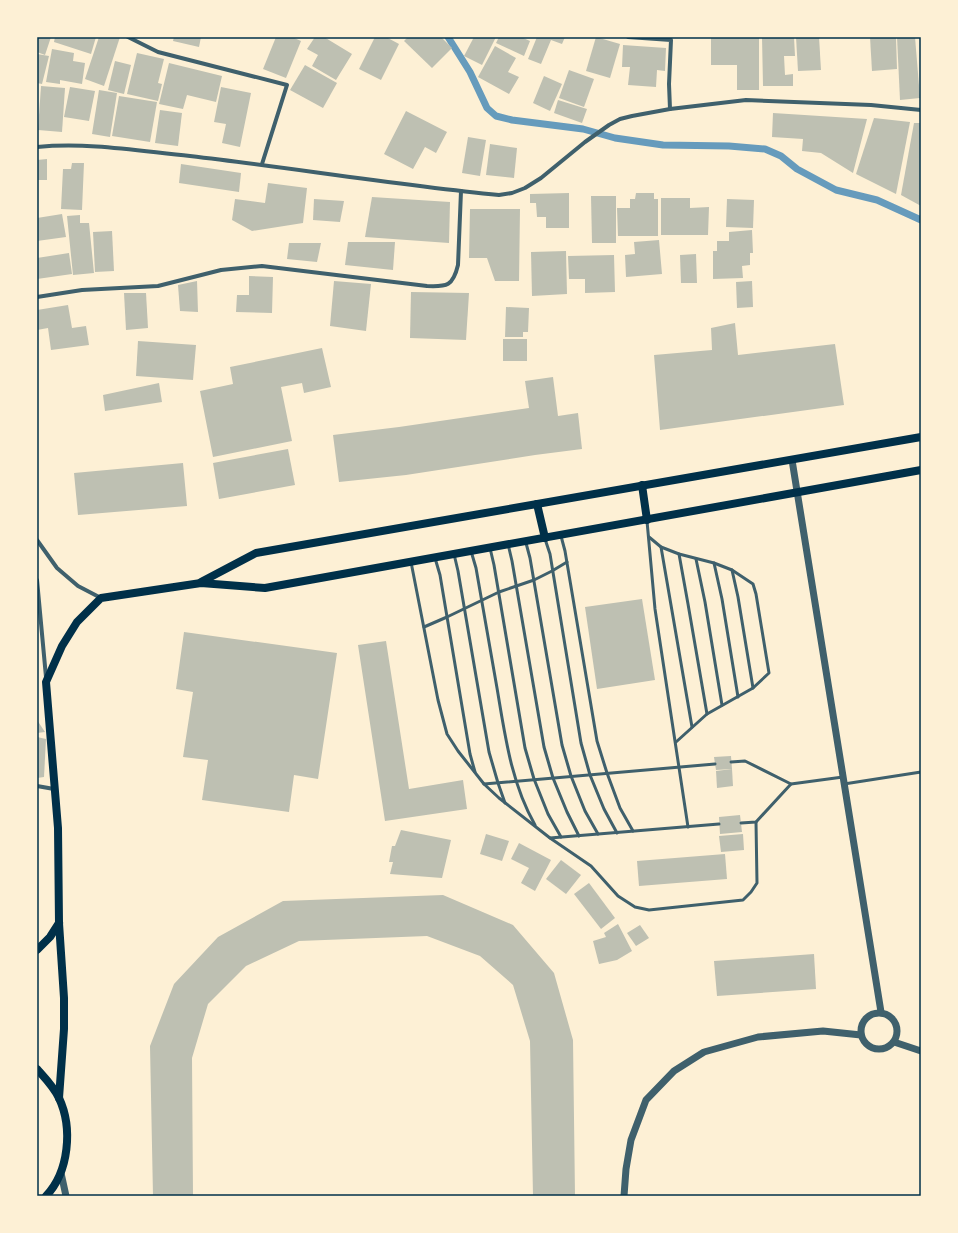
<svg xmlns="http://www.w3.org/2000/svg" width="958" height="1233" font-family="'Noto Sans',sans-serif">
  <rect width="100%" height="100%" fill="#fdf0d5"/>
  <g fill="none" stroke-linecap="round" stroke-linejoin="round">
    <path stroke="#669bbc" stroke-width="7" d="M448,37l22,35 17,36 9,8 16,4 71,9 32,9 48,7 66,1 36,3 16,7 16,13 39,21 41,10 44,20"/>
  </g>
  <g fill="#bec0b2">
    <path d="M37,37h14l-6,18 -8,-3z"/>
    <path d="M55,37h41l-5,17 -37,-12z"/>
    <path d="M99,37h21l-16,49 -19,-7z"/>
    <path d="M174,37h27l-2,10 -26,-6z"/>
    <path d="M276,37h16l9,4 -15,37 -23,-9z"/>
    <path d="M315,37h9l28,17 -16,26 -24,-14 6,-11 -11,-6z"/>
    <path d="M375,37h11l13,7 -18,36 -22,-11z"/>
    <path d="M408,37h33l11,11 -20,20 -28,-27z"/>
    <path d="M474,37h22l-14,28 -18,-9z"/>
    <path d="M499,37h22l9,4 -6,15 -28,-13z"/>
    <path d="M537,37h28l-3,7 -11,-4 -10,24 -13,-5z"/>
    <path d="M596,37l24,7 -10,34 -24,-7z"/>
    <path d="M711,37l48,1v52h-22v-25h-26z"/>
    <path d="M762,37h32l1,19h-11l1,19 8,-1v12h-30z"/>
    <path d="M796,37h23l2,33 -23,1z"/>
    <path d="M870,37l26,1 1,31 -25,2z"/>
    <path d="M897,37h18l5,61 -20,2z"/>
    <path d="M623,45l43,3 -1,23 -8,-1 -1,17 -28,-2 2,-18h-8z"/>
    <path d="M495,46l21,12 -8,14 11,5 -10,17 -31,-17z"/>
    <path d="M52,49l22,4 -1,8 12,2 -3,21 -22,-4v4l-14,-2z"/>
    <path d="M137,53l27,6 -6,24 4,1 -4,17 -31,-7z"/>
    <path d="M37,54l12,2 -7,28 -5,-1z"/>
    <path d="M115,61l16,4 -7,29 -16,-4z"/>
    <path d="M169,63l53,13 -6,26 -29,-7 -4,14 -24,-5z"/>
    <path d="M305,65l32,18 -14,25 -33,-18z"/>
    <path d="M569,70l25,9 -10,28 -25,-9z"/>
    <path d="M544,76l18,8 -12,27 -17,-8z"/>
    <path d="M41,86l24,2 -3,44 -24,-2z"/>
    <path d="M70,87l25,4 -6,30 -25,-4z"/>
    <path d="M221,87l30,6 -11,54 -18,-4 4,-19 -12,-2z"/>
    <path d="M99,90l18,3 -7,44 -18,-3z"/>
    <path d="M119,96l38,6 -7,40 -38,-6z"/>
    <path d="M558,100l29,9 -5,14 -28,-10z"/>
    <path d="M160,110l22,3 -4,33 -23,-3z"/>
    <path d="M406,111l41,21 -11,21 -11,-6 -12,22 -29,-15z"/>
    <path d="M773,113l94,6 -14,54 -32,-20 -19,-2 1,-12 -31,-2z"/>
    <path d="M874,118l36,4 -14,72 -40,-20z"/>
    <path d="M914,123h7v83l-20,-11z"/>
    <path d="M468,137l18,3 -6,36 -18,-3z"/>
    <path d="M490,144l27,4 -3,30 -28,-3z"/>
    <path d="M47,159v21h-10v-20z"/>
    <path d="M72,163h12l-2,47 -21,-1 2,-40h8z"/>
    <path d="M181,164l60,9 -2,19 -60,-9z"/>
    <path d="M268,183l39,5 -4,35 -51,8 -20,-11 3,-21 30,4z"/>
    <path d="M569,193v35h-23v-11h-9l-1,-14h-6v-9z"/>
    <path d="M636,193h18v6h4v37h-40l-1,-28h13v-9h5z"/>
    <path d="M591,196h25v47h-24z"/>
    <path d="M372,197l78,5 -1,41 -84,-6z"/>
    <path d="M661,198h29v10l19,-1 -1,28h-47z"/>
    <path d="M314,199l30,2 -4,21 -27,-2z"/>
    <path d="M727,199l27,1 -1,28 -27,-1z"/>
    <path d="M470,209h50l-1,72h-24l-8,-23h-18z"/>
    <path d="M62,214l4,23 -29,4v-23z"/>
    <path d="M80,215v8h9l5,50 -21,2 -6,-59z"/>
    <path d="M752,230l1,23h-3v12l-8,1 1,12 -30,1v-28h4v-10h12v-9z"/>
    <path d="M112,231l2,40 -19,1 -2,-40z"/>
    <path d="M659,240l3,34 -36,3 -1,-22 10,-1 -1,-12z"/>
    <path d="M348,242h47l-2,28 -48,-5z"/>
    <path d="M289,243h32l-4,19 -30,-3z"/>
    <path d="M566,251l1,43 -35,2 -1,-44z"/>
    <path d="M69,253l3,21 -35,5v-21z"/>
    <path d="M696,254l1,29h-16l-1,-28z"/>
    <path d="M614,255l1,37 -30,1v-14h-16l-1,-23z"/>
    <path d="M249,276l24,1 -1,36 -36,-1 1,-17h12z"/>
    <path d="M197,281l1,31 -18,-1 -2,-26z"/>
    <path d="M334,281l37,3 -5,47 -36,-5z"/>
    <path d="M752,281l1,26 -16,1 -1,-26z"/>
    <path d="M411,292l58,1 -3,47 -56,-2z"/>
    <path d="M124,293h22l2,35 -22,2z"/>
    <path d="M68,305l4,23 14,-2 3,19 -38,5 -3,-22 -11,2v-20z"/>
    <path d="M506,307l23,1 -1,24h-5v5h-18z"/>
    <path d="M735,323l3,32 97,-11 9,61 -184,25 -6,-75 58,-5 -1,-22z"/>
    <rect x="503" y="339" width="24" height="22"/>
    <path d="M138,341l58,4 -3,35 -57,-4z"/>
    <path d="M322,348l9,39 -27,6 -2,-10 -21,4 11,54 -79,16 -13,-66 33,-7 -3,-17z"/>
    <path d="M553,377l5,39 20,-3 4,36 -47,6 -129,20 -67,7 -6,-47 66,-8 130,-19 -4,-27z"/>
    <path d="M159,383l3,19 -57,9 -2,-16z"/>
    <path d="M288,449l7,36 -76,14 -6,-36z"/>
    <path d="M183,463l4,43 -109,9 -4,-42z"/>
    <path d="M642,599l13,81 -58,9 -12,-82z"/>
    <path d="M184,632l153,21 -19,126 -24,-4 -5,37 -87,-12 6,-40 -25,-3 10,-65 -17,-3z"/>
    <path d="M386,641l23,148 54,-9 4,29 -82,12 -27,-176z"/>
    <path d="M37,720l8,12 -8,1z"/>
    <path d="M37,737l9,2 -2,38 -7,1z"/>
    <path d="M731,756l1,13 -16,1 -2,-13z"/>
    <path d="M732,769l1,17 -16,2 -1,-17z"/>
    <path d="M740,815l2,17 -22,2 -1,-17z"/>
    <path d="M401,830l50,10 -9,38 -52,-4 3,-12h-4l3,-16h3z"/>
    <path d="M486,834l23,7 -7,20 -22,-7z"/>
    <path d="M743,834l1,16 -23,2 -2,-16z"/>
    <path d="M519,843l32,17 -16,31 -14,-8 8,-15 -18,-9z"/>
    <path d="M725,854l2,25 -88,7 -2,-25z"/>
    <path d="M561,860l20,15 -15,19 -20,-15z"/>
    <path d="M589,883l26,35 -14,11 -27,-35z"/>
    <path d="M443,895l70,30 41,48 19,67 2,156h-42l-3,-155 -17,-56 -33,-29 -53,-20 -128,5 -53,25 -38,38 -16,54 1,138h-40l-3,-150 24,-62 44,-47 65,-36z"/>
    <path d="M618,924l14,27 -15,9 -18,4 -6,-23 13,-4 -2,-4z"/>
    <path d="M640,925l9,13 -13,8 -9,-13z"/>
    <path d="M814,954l2,35 -99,7 -3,-35z"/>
  </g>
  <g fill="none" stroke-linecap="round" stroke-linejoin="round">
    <g stroke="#3f606c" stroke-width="3">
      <path d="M647,521l8,88 33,218"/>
      <path d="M561,536l4,15 32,190 10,32 13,35 13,23"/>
      <path d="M649,537l12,10 18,7 35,9 18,7 21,14 3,10 13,79 -16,15 -46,26 -31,28"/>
      <path d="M545,539l5,15 31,189 9,32 14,34 13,24"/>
      <path d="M526,543l4,15 32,187 9,31 14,35 13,23"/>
      <path d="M508,544l4,17 32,186 9,31 14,34 12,24"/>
      <path d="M661,547l31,180"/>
      <path d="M490,548l4,17 31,183 9,31 14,35 13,23"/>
      <path d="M471,551l5,17c7,40 14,80 21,120 8,47 14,95 38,137"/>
      <path d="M454,554l4,17 31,181 9,31 7,20"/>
      <path d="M679,554l9,50 19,110"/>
      <path d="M435,558l5,17 30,179 5,18"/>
      <path d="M696,559l9,43 17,103"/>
      <path d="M411,562l27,138 9,34 11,17 26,33 15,14 51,40 41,28 27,30 17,11 14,3 94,-10 8,-8 6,-9 -1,-61"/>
      <path d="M714,563l8,36 16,98"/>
      <path d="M732,570l6,27 15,91"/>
      <path d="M424,627l23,-10 52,-25 35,-12 18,-9 15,-9"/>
      <path d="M731,762l14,-1 46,23 52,-7"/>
      <path d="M484,784l231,-20"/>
      <path d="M844,784l77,-12"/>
      <path d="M741,823l15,-1 35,-38"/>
      <path d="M550,838l169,-14"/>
    </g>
    <g stroke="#3f606c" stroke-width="4">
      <path d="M128,37l30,15 129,33 -25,79"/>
      <path d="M628,37l43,3 -2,44 1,25"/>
      <path d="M37,147c51,-5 102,4 153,9 103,12 206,29 309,39l13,-2 13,-5 16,-10 44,-36 24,-17 11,-6 12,-3 38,-7 76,-9 125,5 50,5"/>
      <path d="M37,297l45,-7 76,-4 63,-16 41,-4 165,20c20,1 26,0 31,-21l3,-74"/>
      <path d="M37,540l20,28 21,18 23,12"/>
      <path d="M37,580l9,97"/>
      <path d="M37,786l17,3"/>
    </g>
    <g stroke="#3f606c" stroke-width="7">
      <path d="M792,460l89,552"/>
      <circle cx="879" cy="1031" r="18"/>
      <path d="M894,1042l27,9"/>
      <path d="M61,1173l5,23"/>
      <path d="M624,1196l2,-27 5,-29 15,-40 28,-29 30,-19 54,-15 65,-6 38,4"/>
    </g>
    <g stroke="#003049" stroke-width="8">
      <path d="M642,485l5,35"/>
      <path d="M537,504l8,34"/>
      <path d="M201,582l55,-29 665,-116"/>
      <path d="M37,950l13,-13 9,-14"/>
      <path d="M37,1069c8,9 17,18 22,29 14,30 10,74 -13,98"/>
      <path d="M59,1098l5,-69v-31l-5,-75 -1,-95 -12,-146 16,-36 15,-24 24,-24 100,-15 64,5 656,-118"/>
    </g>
  </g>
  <rect width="958" height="1233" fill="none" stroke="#fdf0d5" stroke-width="76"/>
  <rect x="38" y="38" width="882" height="1157" fill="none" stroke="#003049" stroke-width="1.5"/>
</svg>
